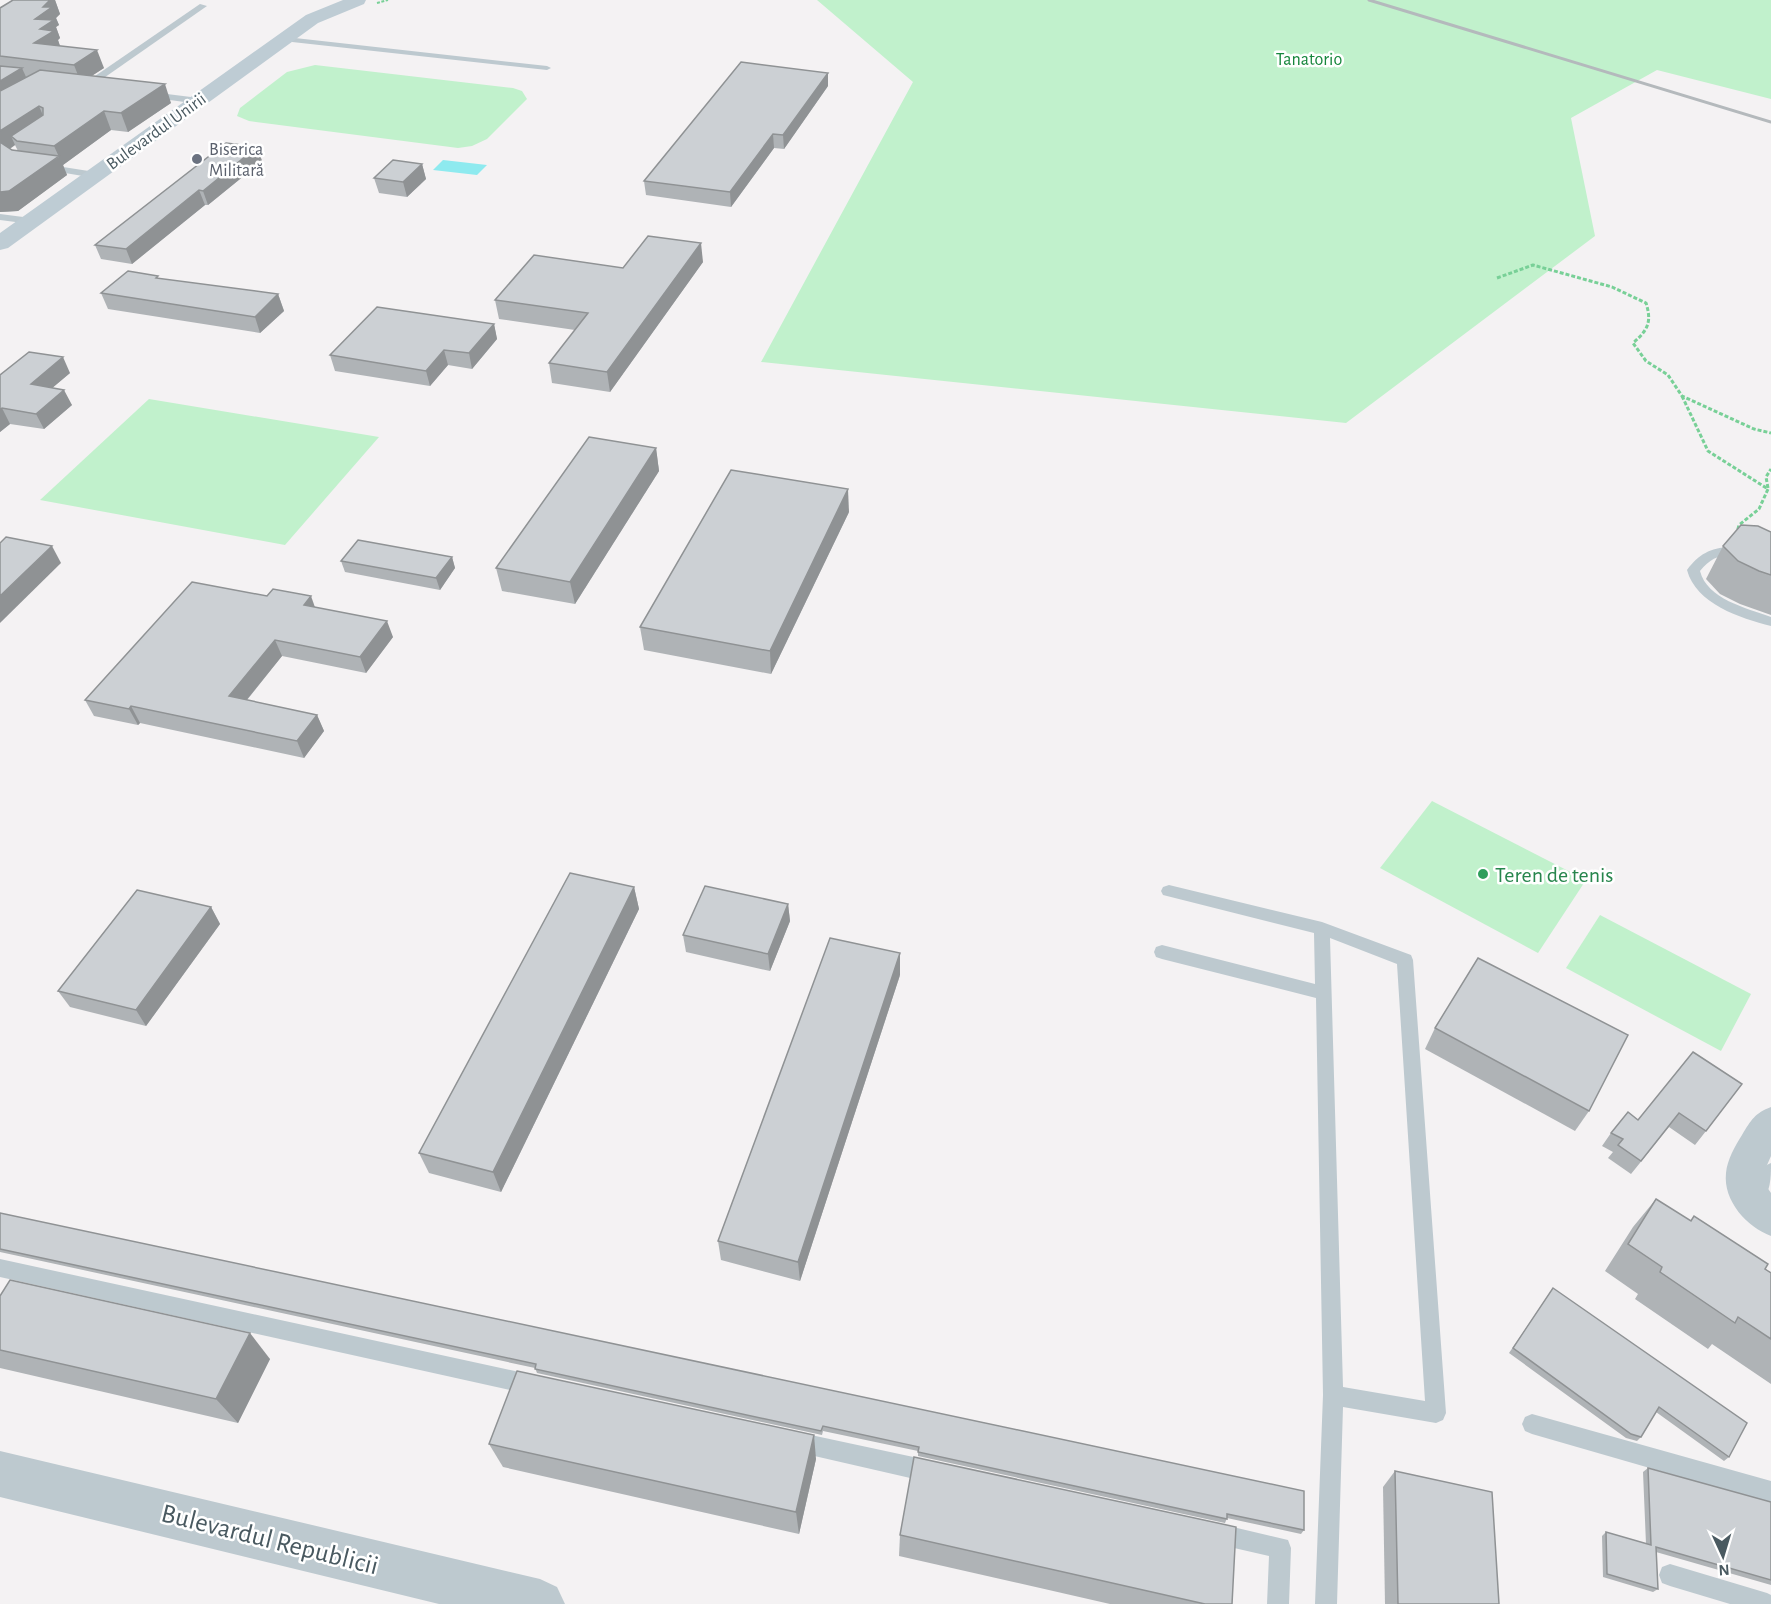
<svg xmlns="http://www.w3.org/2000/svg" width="1771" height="1604" font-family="'Alegreya Sans',sans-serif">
  <rect width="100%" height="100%" fill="#f4f2f3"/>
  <g fill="#c1f1cc">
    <path d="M817,0h954v99l-114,-29 -86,48 24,118 -249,187 -585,-61 152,-280z"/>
    <path d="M315,65l198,23 9,3 5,8 -40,40 -15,7 -14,2 -209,-27 -12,-5 3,-8 47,-36z"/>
    <path d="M149,399l230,38 -94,108 -245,-45z"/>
    <path d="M1432,801l154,79 -48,73 -158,-85z"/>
    <path d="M1600,915l151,79 -30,57 -155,-83z"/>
  </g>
  <path fill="#8eeaef" d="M443,160l44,5 -10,10 -44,-5z"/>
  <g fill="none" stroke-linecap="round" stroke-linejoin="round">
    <path stroke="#78d097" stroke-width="2" stroke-dasharray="3 1.5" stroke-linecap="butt" d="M377,3l11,-3"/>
    <g stroke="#78d097" stroke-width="3" stroke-dasharray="4 2" stroke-linecap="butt">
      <path d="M1497,278l36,-13 79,22 34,16c6,19 2,27 -13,40l13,18 22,14 14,21 72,33 17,4"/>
      <path d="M1682,396l26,55 60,38 -9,20 -20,16 -2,8"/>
      <path d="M1768,488l-2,-11 5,-8"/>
    </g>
    <g fill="#bdc9cf" fill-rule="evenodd">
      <path d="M200,4l7,2 -119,83h-6v-4z"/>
      <path d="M286,37l261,29 4,2 -4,2 -264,-29v-4z"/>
      <path d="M151,92l48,6 4,3 -4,3 -51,-7v-4z"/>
      <path d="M44,164l51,8 5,3 -5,3 -54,-9v-4z"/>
      <path d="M0,214l31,4 5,3 -5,3 -31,-4z"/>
      <path d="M1730,547l41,10v9c-27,-7 -50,-22 -71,5 7,28 46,37 71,46v9c-31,-8 -75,-22 -84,-56 12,-16 23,-22 43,-23z"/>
      <path d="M1169,885l153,37 89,33 2,5 33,453 -3,7 -7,3 -93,-16 -6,197h-22l8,-209 -7,-397 -154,-39 -6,-2 -2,-5 2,-5 6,-2 153,39 -1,-51 -151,-38 -2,-4 2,-4zM1330,938l67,26 28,437 -82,-14z"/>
      <path d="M1771,1163c0,16 0,36 -18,44l-7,-3 -2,-6c5,-12 15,-31 27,-35z"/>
      <path d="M0,1259l533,116 7,3 3,7 -3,7 -7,3 -533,-118z"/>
      <path d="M1532,1414l239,67v22l-239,-69 -7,-3 -3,-7 3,-7z"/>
      <path d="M797,1432l135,29 7,4 4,7 -4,7 -7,4 -135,-31 -7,-3 -3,-7 3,-7z"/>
      <path d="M1216,1523l72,17 3,8 -2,56h-22l2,-48 -61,-14 -3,-8 3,-8z"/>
      <path d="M1670,1564l97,29 4,2v9h-41l-60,-18 -8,-3 -3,-8 3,-8z"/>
    </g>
    <path fill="#bdc9cf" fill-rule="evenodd" d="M1771,1107v49l-7,16v11l7,10v43c-24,-9 -48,-35 -45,-63 1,-13 9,-27 16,-38 9,-15 13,-22 29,-28z"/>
    <path fill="#bdc9cf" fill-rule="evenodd" d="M0,1451l540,128 17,8 8,17h-126l-439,-107z"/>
    <path fill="#beccd4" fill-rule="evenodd" d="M343,0h23l-2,4 -46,19 -310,225 -8,2v-17l306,-218z"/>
    <path stroke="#b4b9bc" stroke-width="3" d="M1369,0l402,122"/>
  </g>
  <g fill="#afb3b6" fill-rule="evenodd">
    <path d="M13,0h42l5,14 -4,4 3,7 -3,2 4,11 -2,2 2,6 44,22 -13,8 80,27 -43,29 -17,-2 -48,35 4,10 -49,36 -18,1v-204zM15,145l3,6 -6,-1 -2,-1z"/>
    <path d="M828,86l-44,63 -10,-1 -43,59 -85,-12 -2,-14z"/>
    <path d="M257,147l5,14 -54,44h-3l-73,59 -31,-5 -6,-14z"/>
    <path d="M422,164l4,15 -19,18 -28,-4 -5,-15z"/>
    <path d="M703,262l-93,130 -58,-9 -3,-20 26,-33 -76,-11 -4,-19 128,-32z"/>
    <path d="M101,293l177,1 6,17 -24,22 -152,-24z"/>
    <path d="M494,324l3,15 -25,30 -24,-4 -18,21 -95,-15 -5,-16z"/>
    <path d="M70,373l-18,15 20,17 -28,24 -34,-5 -10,8v-57z"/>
    <path d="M656,448l3,23 -84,133 -73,-13 -6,-23z"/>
    <path d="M849,512l-78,162 -127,-24 -4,-23z"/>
    <path d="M1771,532v83l-31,-11 -20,-10 -14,-15 17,-33z"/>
    <path d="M452,557l3,11 -15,22 -95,-18 -4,-11z"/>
    <path d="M315,607l78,30 -27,36 -84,-17 -35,44 70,15 7,16 -20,27 -164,-35 -2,2 -44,-9 -9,-16z"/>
    <path d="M634,887l5,22 -138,283 -72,-19 -10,-20z"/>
    <path d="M788,904l2,17 -20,50 -84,-19 -3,-17z"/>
    <path d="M211,907l9,17 -74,102 -76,-19 -12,-16z"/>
    <path d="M900,975l-100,306 -79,-21 -3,-19z"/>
    <path d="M1435,1028l154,83 -14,20 -150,-82z"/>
    <path d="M1693,1052l13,79 -11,14 -26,-18 -38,47 -23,-16 5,-6 -11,-6 9,-13 27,-13z"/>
    <path d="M1656,1199l34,22 4,-5 77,57v111l-59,-40 -4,5 -73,-50 3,-5 -33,-23 28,-44z"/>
    <path d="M0,1213l1304,317 -3,4 -74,-16 -2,5 -307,-67v-5l-95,-20 -1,4 -285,-62 -2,-5 -535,-116z"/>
    <path d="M1553,1288l176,169 -5,4 -68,-49 -15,25 -4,4 -11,-3 -117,-85z"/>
    <path d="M0,1296l270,63 -32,64 -238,-55z"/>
    <path d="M489,1444l327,15 -17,75 -296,-67z"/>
    <path d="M1648,1468l123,34v83l-115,-33 2,37 -5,3 -50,-15 -1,-41 4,-4 40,12 -3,-72z"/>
    <path d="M1395,1471l104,133h-114l-2,-117z"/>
    <path d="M900,1535l332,69h-122l-211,-48z"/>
  </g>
  <g fill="#8f9294">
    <path d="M50,0h5l5,14 -4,4 3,7 -3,2 4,11 -2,2 3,9 -27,-6 1,-24 8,-12z"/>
    <path d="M97,50l7,18 -23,15 -7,-18z"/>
    <path d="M22,68l8,18 -30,17v-22z"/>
    <path d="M828,73v13l-44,63 -1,-14z"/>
    <path d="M165,84l6,19 -43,29 -7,-19z"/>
    <path d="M39,106l8,19 -36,11 4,9 -9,6 -6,-5v-15z"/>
    <path d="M104,111l7,19 -48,35 4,10 -49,36 -18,1v-20l59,-35 -5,-11z"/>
    <path d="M773,134l1,14 -43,59 -1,-15z"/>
    <path d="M257,147l5,14 -54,44 -5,-14z"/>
    <path d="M422,164l4,15 -19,18 -4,-15z"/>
    <path d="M199,190l6,15 -73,59 -6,-15z"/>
    <path d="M701,243l2,19 -93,130 -3,-20z"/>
    <path d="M278,294l6,17 -24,22 -5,-16z"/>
    <path d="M494,324l3,15 -25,30 -3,-16z"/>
    <path d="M444,350l4,15 -18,21 -4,-15z"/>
    <path d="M63,357l7,16 -32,27 -7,-16z"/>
    <path d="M64,390l8,15 -28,24 -8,-15z"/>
    <path d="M2,408l8,16 -10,8v-22z"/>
    <path d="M656,448l3,23 -84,133 -5,-22z"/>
    <path d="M848,489l1,23 -78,162 -1,-23z"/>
    <path d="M52,546l9,17 -61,60v-27z"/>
    <path d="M452,557l3,11 -15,22 -4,-12z"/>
    <path d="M311,596l6,17 -13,-8z"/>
    <path d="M387,621l6,16 -27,36 -6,-16z"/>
    <path d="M275,640l7,16 -46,57 -7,-17z"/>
    <path d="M131,706l9,17 -2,2 -9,-16z"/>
    <path d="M317,715l7,16 -20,27 -7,-17z"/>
    <path d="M634,887l5,22 -138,283 -8,-20z"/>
    <path d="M788,904l2,17 -20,50 -2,-17z"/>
    <path d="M211,907l9,17 -74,102 -10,-16z"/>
    <path d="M900,953v22l-100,306 -2,-19z"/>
    <path d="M250,1333l20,26 -32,64 -22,-24z"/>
    <path d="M814,1435l2,24 -17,75 -3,-22z"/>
  </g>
  <g fill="#ccd0d4" stroke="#8f9294" stroke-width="1.5">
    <path d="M13,0h37l-7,7h9l-17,12 19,1 -14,9 14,2 -20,12 63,7 -23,15 -74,-9v-48z"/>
    <path d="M741,62l87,11 -45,62 -10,-1 -43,58 -86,-11z"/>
    <path d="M0,66l22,2 -22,13z"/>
    <path d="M40,70l125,14 -44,29 -17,-2 -50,35 -37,-5 -6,-5 32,-21v-7l-4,-2 -39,25v-40z"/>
    <path d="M0,142l12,8 47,6 -50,35 -9,1z"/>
    <path d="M226,143l31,4 -54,44 -4,-1 -73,59 -31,-4z"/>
    <path d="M393,160l29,4 -19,18 -29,-4z"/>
    <path d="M648,236l53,7 -94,129 -58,-9 39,-50 -93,-13 39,-45 89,13z"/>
    <path d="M128,271l30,5 -2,2 122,16 -23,23 -154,-24z"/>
    <path d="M377,307l117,17 -25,29 -25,-3 -18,21 -96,-16z"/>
    <path d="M29,352l34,5 -32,27 33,6 -28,24 -34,-6 -2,2v-35z"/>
    <path d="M589,437l67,11 -86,134 -74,-14z"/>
    <path d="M731,470l117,19 -78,162 -130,-24z"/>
    <path d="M1741,525l17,1 13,6v43l-12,-4 -21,-10 -15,-15z"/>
    <path d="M6,537l46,9 -52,50v-53z"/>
    <path d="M358,540l94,17 -16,21 -95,-17z"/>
    <path d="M192,582l75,14 6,-7 38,7 -7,9 83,16 -27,36 -85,-17 -46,56 88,19 -20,26 -166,-35 -2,3 -44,-9z"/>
    <path d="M570,873l64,14 -141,285 -74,-19z"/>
    <path d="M705,886l83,18 -20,50 -85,-19z"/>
    <path d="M137,890l74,17 -75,103 -78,-19z"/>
    <path d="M830,938l70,15 -102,309 -80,-21z"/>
    <path d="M1478,958l150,77 -39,76 -154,-83z"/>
    <path d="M1693,1052l49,32 -36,47 -27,-18 -38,48 -23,-16 5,-6 -12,-6 17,-21 10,8z"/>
    <path d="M1656,1199l35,22 3,-5 74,48 -3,5 6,4v66l-33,-22 -3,6 -75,-51 2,-5 -34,-23z"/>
    <path d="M0,1213l1304,278v39l-77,-16v5l-309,-67 1,-5 -96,-21 -2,5 -286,-62 1,-5 -536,-115z"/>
    <path d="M10,1280l240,53 -34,66 -216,-49v-54z"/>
    <path d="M1553,1288l194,135 -18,34 -70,-50 -18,30 -10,-3 -118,-86z"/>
    <path d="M517,1371l297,64 -18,77 -307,-68z"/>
    <path d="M914,1457l322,70 -4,77h-27l-305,-69z"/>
    <path d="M1648,1468l123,34v78l-115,-33 2,42 -51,-15 -1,-42 45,13z"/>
    <path d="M1395,1471l97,21 7,112h-101z"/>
  </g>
  <circle fill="#6b7280" stroke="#fff" stroke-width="2" cx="197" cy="159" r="6"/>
  <circle fill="#2e9e5b" stroke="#fff" stroke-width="2" cx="1483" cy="874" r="6"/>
  <g text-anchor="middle" stroke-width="5" stroke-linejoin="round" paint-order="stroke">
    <g font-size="18" fill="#16863c" stroke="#fff">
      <text x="1309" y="65">Tanatorio</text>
    </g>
    <g font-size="18" fill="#495960" stroke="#fff">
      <text transform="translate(156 131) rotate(-36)" y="6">Bulevardul Unirii</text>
    </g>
    <g font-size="18" fill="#5b616d" stroke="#fff" text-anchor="start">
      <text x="209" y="155">Biserica<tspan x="209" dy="21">Militară</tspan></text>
    </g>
    <g font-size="22" fill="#27864d" stroke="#fff" text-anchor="start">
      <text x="1495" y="882">Teren de tenis</text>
    </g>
    <g font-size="27" fill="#495960" stroke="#fff">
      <text transform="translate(270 1539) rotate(14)" y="9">Bulevardul Republicii</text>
    </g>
  </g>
  <g transform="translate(1723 1556) rotate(176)" stroke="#ffffff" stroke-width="4.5" paint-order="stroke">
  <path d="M0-4.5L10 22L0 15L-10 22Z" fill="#495960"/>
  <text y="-9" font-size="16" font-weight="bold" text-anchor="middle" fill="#495960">N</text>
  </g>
</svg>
